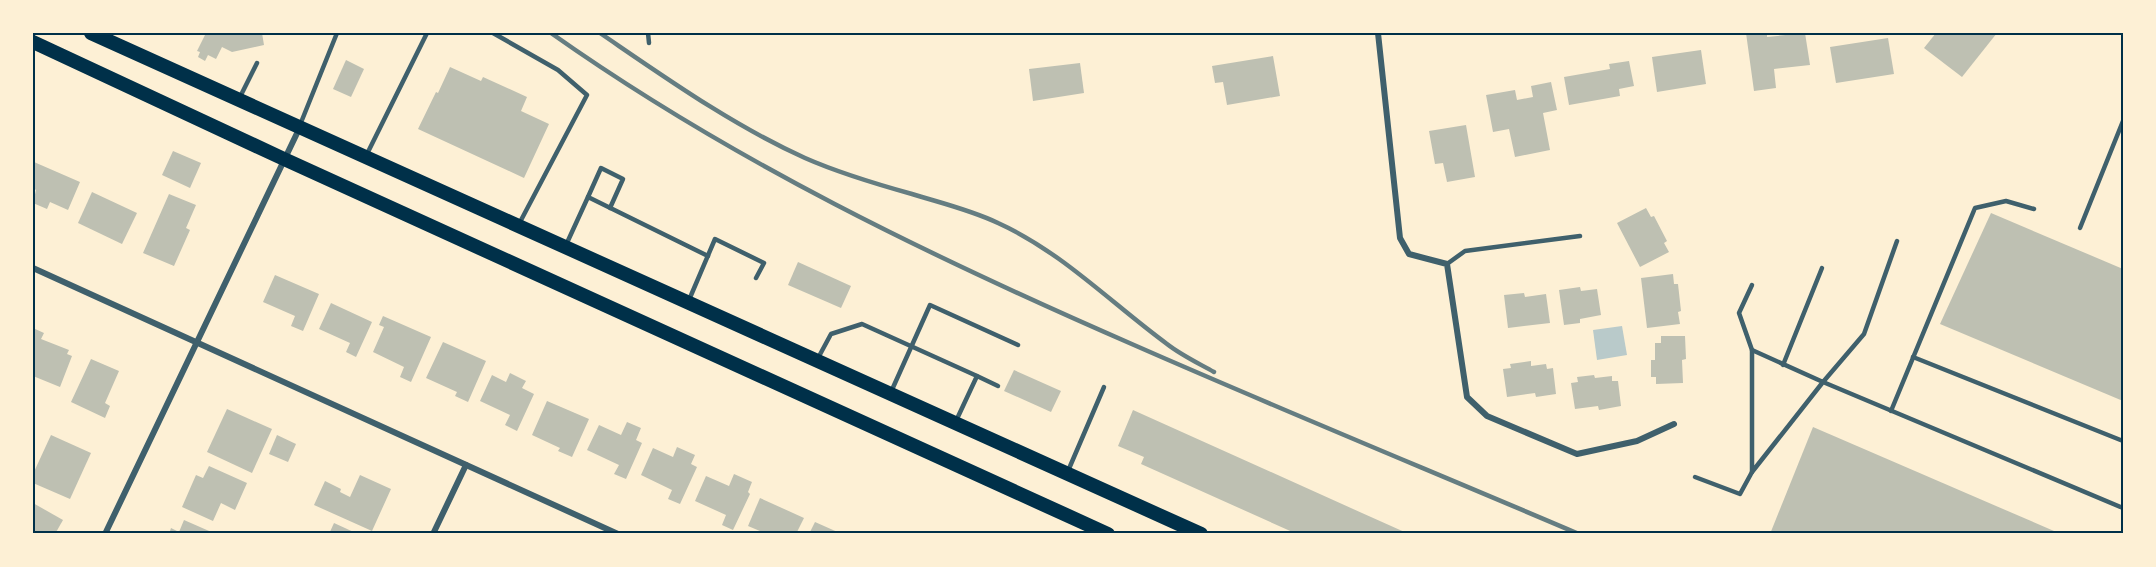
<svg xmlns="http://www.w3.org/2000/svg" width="2156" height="567" font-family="'Noto Sans',sans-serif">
  <rect width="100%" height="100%" fill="#fdf0d5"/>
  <path fill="#b9caca" d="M1622,326l5,29 -30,5 -4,-30z"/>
  <g fill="#bec0b2">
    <path d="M206,33h56l2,12 -32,7 -10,-5 -6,12 -8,-4 -3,6 -7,-4 2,-5 -3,-1z"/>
    <path d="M1746,33h21v4l38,-4 5,32 -36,4 2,19 -22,3z"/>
    <path d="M1936,33h61l-35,44 -38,-29z"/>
    <path d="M1888,38l6,36 -58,9 -6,-36z"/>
    <path d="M1701,50l5,34 -49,8 -5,-35z"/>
    <path d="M1273,56l7,40 -53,9 -4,-23 -8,1 -3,-17z"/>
    <path d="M346,60l18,9 -13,28 -18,-8z"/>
    <path d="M1629,61l5,25 -15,3 1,7 -51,9 -5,-28 46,-8 -1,-5z"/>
    <path d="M1080,63l4,30 -51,8 -4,-32z"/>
    <path d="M450,67l31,14 2,-4 44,20 -6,14 28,13 -25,54 -106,-49 18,-37 2,1z"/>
    <path d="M1551,82l6,28 -14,3 7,37 -35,7 -6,-28 -16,3 -7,-37 29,-5 2,10 16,-3 -2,-11z"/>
    <path d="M1466,125l9,52 -28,5 -4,-19 -8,1 -6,-33z"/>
    <path d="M173,151l28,12 -11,25 -28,-13z"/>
    <path d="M34,162l46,20 -12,28 -18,-8 -3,7 -14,-6 3,-13 -3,-2z"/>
    <path d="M92,192l45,21 -15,31 -44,-21z"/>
    <path d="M169,194l27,11 -10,23 4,2 -16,36 -31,-13z"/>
    <path d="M1646,208l5,9 3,-1 13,25 -3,2 5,9 -29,15 -23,-44z"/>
    <path d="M1991,213l132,56v132l-183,-77z"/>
    <path d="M798,262l53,24 -10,22 -53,-23z"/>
    <path d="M1673,274l1,10h4l3,27 -3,1 2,12 -33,4 -6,-50z"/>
    <path d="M275,275l44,19 -16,37 -12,-5 4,-10 -32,-14z"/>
    <path d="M1580,287l1,4 16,-2 4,26 -21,4v4l-16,2 -5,-35z"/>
    <path d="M1524,293l1,4 21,-3 4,29 -42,5 -4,-33z"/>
    <path d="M331,303l41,19 -16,35 -10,-5 4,-9 -31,-14z"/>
    <path d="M383,316l48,21 -20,45 -11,-5 4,-10 -31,-15 11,-25 -5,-2z"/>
    <path d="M33,328l11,5 -3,6 28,11 -2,4 5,2 -12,31 -27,-11z"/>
    <path d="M1661,336h24l1,23 -4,1 1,23 -27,1v-7h-5v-17h4v-17h6z"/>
    <path d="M443,342l43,19 -18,41 -13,-6 2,-4 -31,-14z"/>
    <path d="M91,359l28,12 -14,32 5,3 -5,12 -34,-16z"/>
    <path d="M1531,361v5l15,-2 1,5 6,-1 3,26 -20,3 -1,-4 -28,4 -4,-28 8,-1 -1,-4z"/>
    <path d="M1014,370l47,21 -10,21 -47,-21z"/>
    <path d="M510,373l16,8 -4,7 12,6 -17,37 -12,-6 5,-10 -30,-14 12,-26 14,7z"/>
    <path d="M1594,375l1,3 17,-2v5h6l3,25 -22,4 -1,-4 -23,3 -4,-26 7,-1 -1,-5z"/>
    <path d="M547,401l42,18 -17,38 -14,-6 2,-3 -28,-13z"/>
    <path d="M227,409l45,20 -20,44 -45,-21z"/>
    <path d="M1133,410l229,103 47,21h-112l-156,-70 3,-7 -26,-11z"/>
    <path d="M627,422l14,6 -5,12 6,3 -16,36 -12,-5 5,-9 -32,-15 12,-25 22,10z"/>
    <path d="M1813,427l248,107h-291z"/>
    <path d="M51,435l40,18 -21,46 -37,-16v-9z"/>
    <path d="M277,435l19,9 -8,18 -19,-8z"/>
    <path d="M677,447l18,8 -4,9 6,3 -17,37 -12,-5 4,-9 -31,-15 12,-27 20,9z"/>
    <path d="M209,466l38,17 -12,27 -14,-7 -8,18 -31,-14 14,-32 7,3z"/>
    <path d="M734,474l18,8 -4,10 2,2 -17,36 -11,-5 4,-10 -31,-14 11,-25 23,10z"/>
    <path d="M360,475l31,14 -19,42 -58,-26 11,-24 16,8 -1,3 10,5z"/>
    <path d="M760,498l44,20 -8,16h-29l-19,-8z"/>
    <path d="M33,503l30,17 -8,14h-22z"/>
    <path d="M184,520l32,14h-47l2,-6 8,4z"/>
    <path d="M815,522l27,12h-33z"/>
    <path d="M334,523l24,11h-29z"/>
  </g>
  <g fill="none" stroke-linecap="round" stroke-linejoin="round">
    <g stroke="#3f606c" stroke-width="4.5">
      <path d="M493,33l65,37 29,25 -68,129"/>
      <path d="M648,33l1,10"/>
      <path d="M240,97l17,-34"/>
      <path d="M300,125l37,-92"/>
      <path d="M367,154l60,-121"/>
      <path d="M588,197l13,-29 22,11 -13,29"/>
      <path d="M2080,228l43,-107"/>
      <path d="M1897,241l-33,93 -41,48 -71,90v-122l71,32 300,126"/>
      <path d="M566,245l22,-48 120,59"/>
      <path d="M1447,264l18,-13 115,-15"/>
      <path d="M689,300l26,-61 49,24 -8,15"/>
      <path d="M1752,350l-13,-37 13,-28"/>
      <path d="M1913,357l210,84"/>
      <path d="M817,360l14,-26 31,-10 115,52 -21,45"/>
      <path d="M1783,365l39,-97"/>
      <path d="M977,376l21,10"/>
      <path d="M891,392l39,-87 88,40"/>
      <path d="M1891,411l84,-203 31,-7 28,8"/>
      <path d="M1068,471l36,-84"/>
      <path d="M1695,477l45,17 12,-22"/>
    </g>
    <g stroke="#3f606c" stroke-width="6">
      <path d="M1378,33l22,205 9,16 38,10 20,133 20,19 90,38 60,-13 37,-17"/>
      <path d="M33,268l585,266"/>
      <path d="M105,534l195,-407"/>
      <path d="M433,534l33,-69"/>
    </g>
    <g stroke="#003049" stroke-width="14">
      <path d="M91,33l1110,501"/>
      <path d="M33,42l251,117 824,375"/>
    </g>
    <g stroke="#657d81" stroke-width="4.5">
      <path d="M551,33c181,128 381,224 583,312 148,65 297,126 445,189"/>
      <path d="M600,33c66,45 132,92 205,125 34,15 71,26 107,36 29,9 59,16 86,29 64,29 113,80 169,121 14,11 31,19 47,28"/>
    </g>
  </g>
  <rect width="2156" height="567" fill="none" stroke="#fdf0d5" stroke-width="69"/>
  <rect x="34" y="34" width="2088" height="498" fill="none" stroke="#003049" stroke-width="2"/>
</svg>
